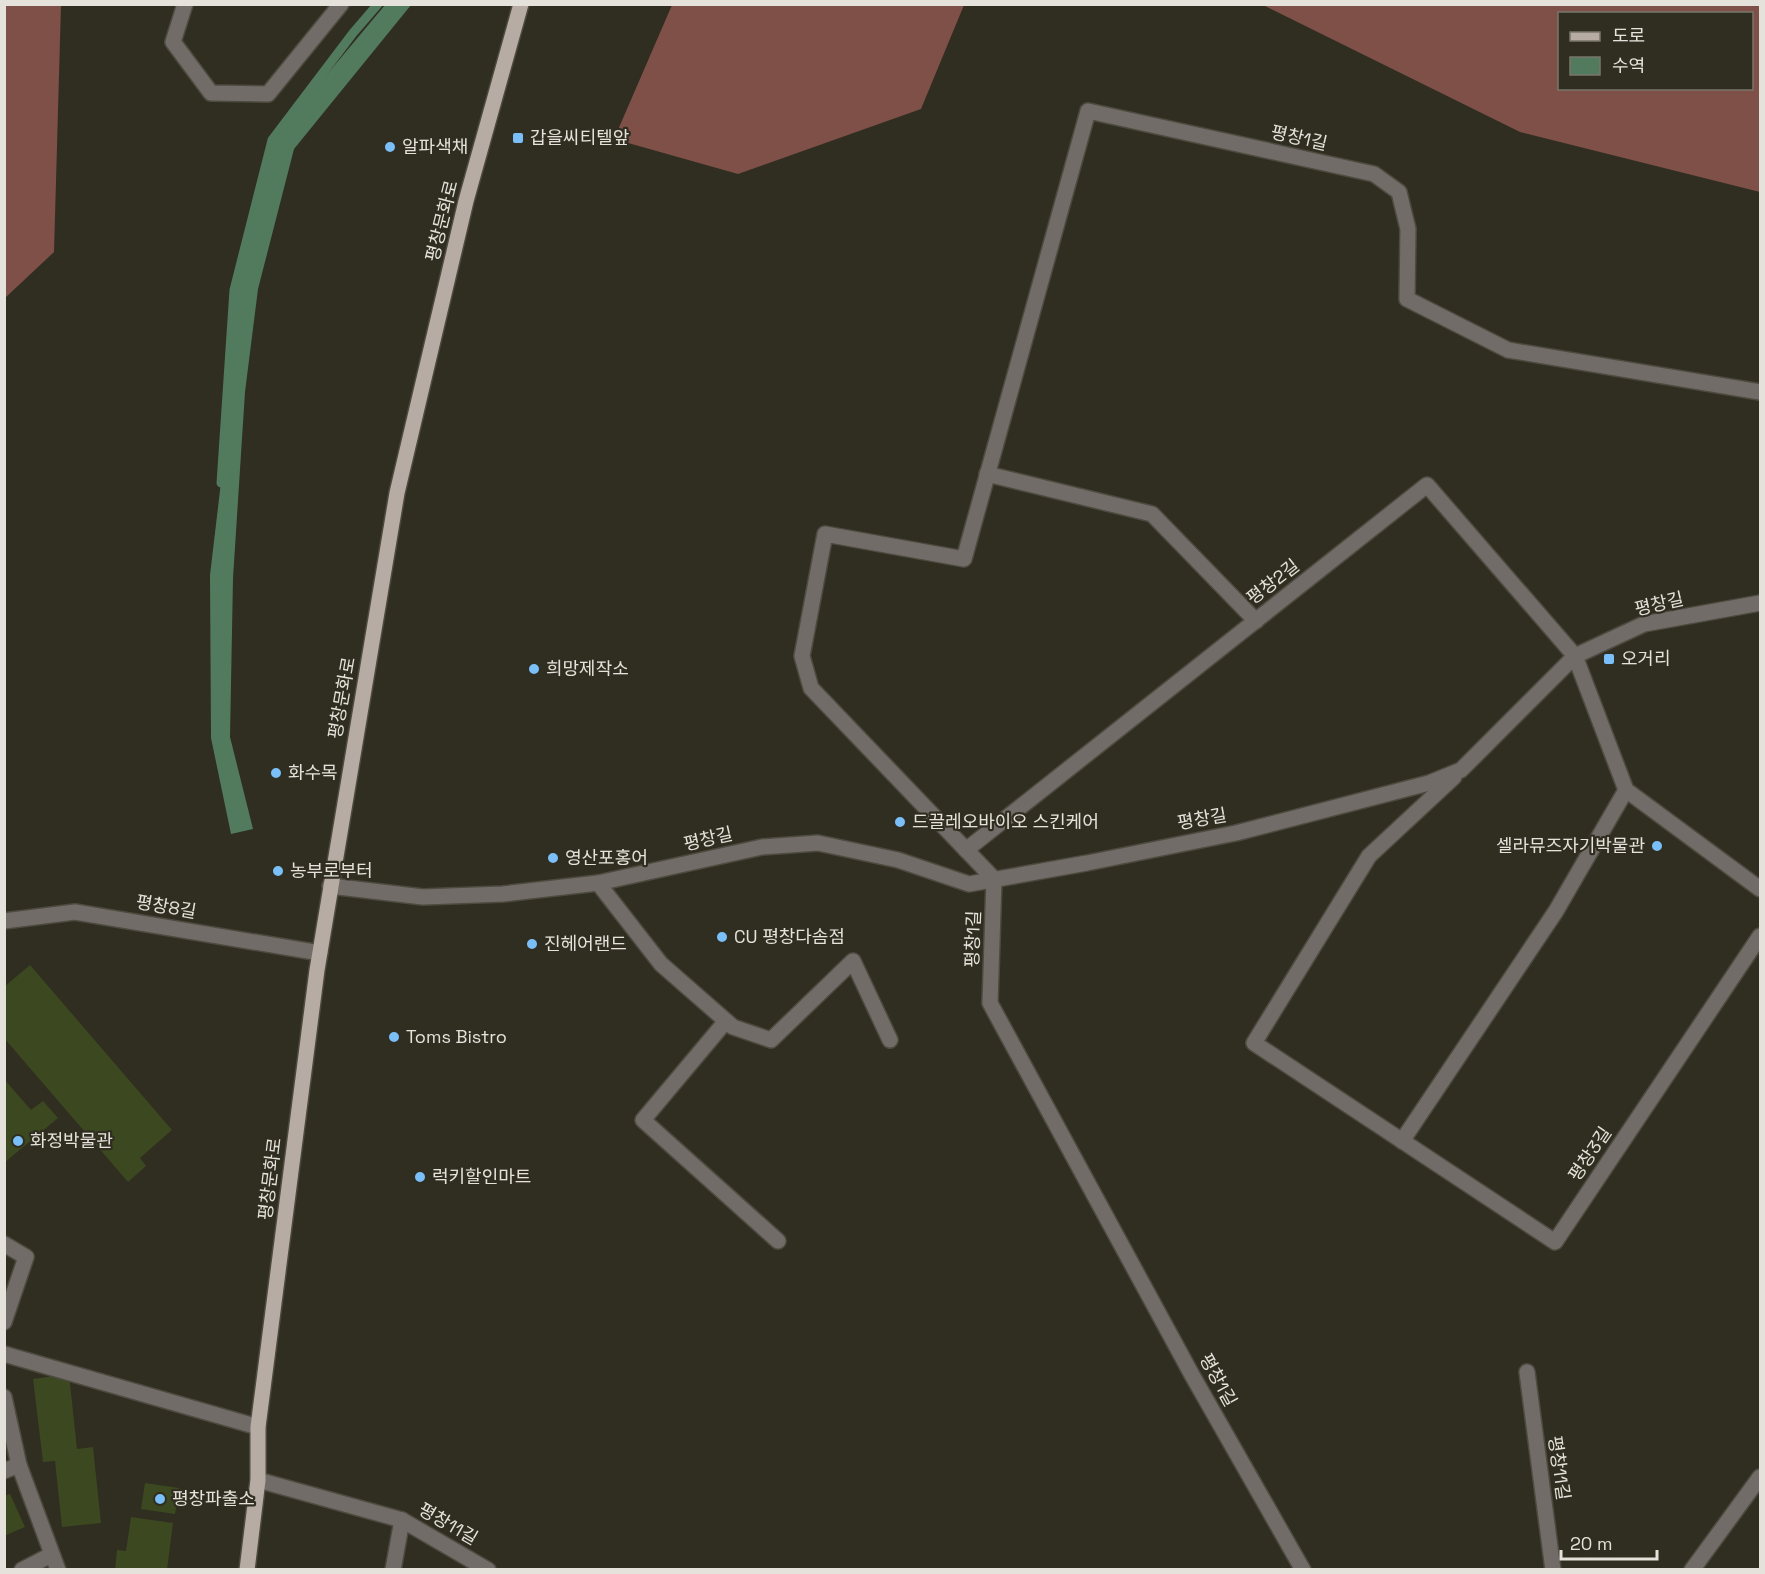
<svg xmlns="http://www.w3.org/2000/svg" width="1765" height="1574" font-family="'Space Grotesk','Noto Sans KR',sans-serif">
  <rect width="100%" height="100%" fill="#302d21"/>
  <g fill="#7e5047" fill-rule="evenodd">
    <path d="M5,4l56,1 -7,247 -49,46z"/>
    <path d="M672,5v-1l292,1 -43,104 -183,65 -124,-35z"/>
    <path d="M1263,5h497v187l-240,-60zM1560,14h192v74h-192z"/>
  </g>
  <path fill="#527b5e" d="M385,5h26l-117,144 -36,140 -13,103 -12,186 -3,159 23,92 -22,5 -20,-96 -1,-163 11,-93 13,-192 38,-150z"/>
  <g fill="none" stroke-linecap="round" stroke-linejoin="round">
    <path stroke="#527b5e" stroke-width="9" d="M221,483l13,-193 38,-150 81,-107 25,-29"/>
  </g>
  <g fill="#3c4820">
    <path d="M30,965l142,165 -32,28 6,8 -18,16 -124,-144v-51z"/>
    <path d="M4,1079l27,31 12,-9 15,17 -54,45z"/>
    <path d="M69,1374l8,75 16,-2 8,76 -39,4 -7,-66 -12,1 -10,-83z"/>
    <path d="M145,1483l34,5 -4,26 -34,-5z"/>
    <path d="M10,1494l15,33 -21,9v-40z"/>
    <path d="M131,1517l42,6 -6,47h-52l2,-20 9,1z"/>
  </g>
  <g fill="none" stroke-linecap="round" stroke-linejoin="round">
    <g stroke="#4d4a3f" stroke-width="18">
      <g id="minor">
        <path d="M185,4l-12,38 38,51 57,1 73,-90"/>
        <path d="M987,474l165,40 104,107"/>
        <path d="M1454,777l-85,79 -115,187 301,199 205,-306"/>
        <path d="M966,850l461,-365 148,171 51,134 134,99"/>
        <path d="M598,883l63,81 72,63 38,13 82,-79 37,79"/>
        <path d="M330,886l93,11 80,-3 95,-11 164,-36 56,-4 80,17 71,24 118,-21 149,-30 193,-50 32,-13 114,-114 69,-32 116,-21"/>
        <path d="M4,921l71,-9 245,41"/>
        <path d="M726,1021l-83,99 135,121"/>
        <path d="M1402,1141l154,-230 70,-121"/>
        <path d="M4,1244l22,13 -22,65"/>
        <path d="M4,1354l254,73"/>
        <path d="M1527,1372l26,198"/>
        <path d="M4,1397l15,68 39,105"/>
        <path d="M4,1471l15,-6"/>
        <path d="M258,1480l144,40 86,50"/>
        <path d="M22,1570l29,-15"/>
        <path d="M393,1570l9,-50"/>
        <path d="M1303,1570l-111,-195 -202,-372 4,-124 -183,-191 -9,-32 23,-122 139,25 124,-448 286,63 25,18 9,37 -1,70 101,51 252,42"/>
        <path d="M1692,1570l68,-93"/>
      </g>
    </g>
    <g stroke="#4d4a3f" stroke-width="18">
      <path id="major" d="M247,1570l11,-90v-53l59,-457 80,-477 69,-292 55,-197"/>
    </g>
    <use href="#minor" stroke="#726c68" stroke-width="15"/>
    <use href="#major" stroke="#b7aca3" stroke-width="15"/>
  </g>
  <g fill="#7abff8" stroke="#302d21" stroke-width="2">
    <rect x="512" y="132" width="12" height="12" rx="3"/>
    <circle cx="390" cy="147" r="6"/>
    <rect x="1603" y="653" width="12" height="12" rx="3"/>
    <circle cx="534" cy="669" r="6"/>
    <circle cx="276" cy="773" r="6"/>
    <circle cx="900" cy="822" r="6"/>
    <circle cx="1657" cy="846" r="6"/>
    <circle cx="553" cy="858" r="6"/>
    <circle cx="278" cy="871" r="6"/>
    <circle cx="722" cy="937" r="6"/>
    <circle cx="532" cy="944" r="6"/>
    <circle cx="394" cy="1037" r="6"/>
    <circle cx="18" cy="1141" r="6"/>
    <circle cx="420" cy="1177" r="6"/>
    <circle cx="160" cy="1499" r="6"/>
  </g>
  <g text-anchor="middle" stroke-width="4.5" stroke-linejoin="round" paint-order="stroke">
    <g font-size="18" fill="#e4e2da" stroke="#302d21" text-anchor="start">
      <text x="530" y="144">갑을씨티텔앞</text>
      <text x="402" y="153">알파색채</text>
      <text x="1621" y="665">오거리</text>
      <text x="546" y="675">희망제작소</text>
      <text x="288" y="779">화수목</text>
      <text x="912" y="828">드끌레오바이오 스킨케어</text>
      <text x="1645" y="852" text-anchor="end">셀라뮤즈자기박물관</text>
      <text x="565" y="864">영산포홍어</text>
      <text x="290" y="877">농부로부터</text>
      <text x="734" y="943">CU 평창다솜점</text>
      <text x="544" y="950">진헤어랜드</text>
      <text x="406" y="1043">Toms Bistro</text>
      <text x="30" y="1147">화정박물관</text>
      <text x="432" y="1183">럭키할인마트</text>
      <text x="172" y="1505">평창파출소</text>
    </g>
    <g font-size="18" fill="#e4e2da" stroke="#302d21">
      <text transform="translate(1299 138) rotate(13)" y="6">평창1길</text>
      <text transform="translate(442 221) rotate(-76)" y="6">평창문화로</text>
      <text transform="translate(1273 582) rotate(-38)" y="6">평창2길</text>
      <text transform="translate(1659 604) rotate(-13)" y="6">평창길</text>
      <text transform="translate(342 698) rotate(-80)" y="6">평창문화로</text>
      <text transform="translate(1202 819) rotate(-10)" y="6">평창길</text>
      <text transform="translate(708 839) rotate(-13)" y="6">평창길</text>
      <text transform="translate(166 907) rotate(10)" y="6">평창8길</text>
      <text transform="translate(973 939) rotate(-88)" y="6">평창1길</text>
      <text transform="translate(1590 1154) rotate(-56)" y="6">평창3길</text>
      <text transform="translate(270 1179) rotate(-83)" y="6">평창문화로</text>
      <text transform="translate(1218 1380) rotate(61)" y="6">평창1길</text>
      <text transform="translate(1559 1468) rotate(82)" y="6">평창11길</text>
      <text transform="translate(448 1524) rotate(30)" y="6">평창11길</text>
    </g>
  </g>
  <rect width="1765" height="1574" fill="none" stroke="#e4e2da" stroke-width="12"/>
  <rect x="1558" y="12" width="195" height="78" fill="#302d21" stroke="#78756b" stroke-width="1.5"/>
  <rect x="1570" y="32" width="30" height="9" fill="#b7aca3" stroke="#78756b" stroke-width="1.5"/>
  <text x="1612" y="42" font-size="18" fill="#e4e2da">도로</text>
  <rect x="1570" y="57" width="30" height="18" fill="#527b5e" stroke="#78756b" stroke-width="1.5"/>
  <text x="1612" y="72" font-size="18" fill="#e4e2da">수역</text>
  <path d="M1561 1550v9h96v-9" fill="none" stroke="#e4e2da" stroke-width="3"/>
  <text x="1570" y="1550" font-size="18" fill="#e4e2da" stroke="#302d21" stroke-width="4.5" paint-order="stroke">20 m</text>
</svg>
